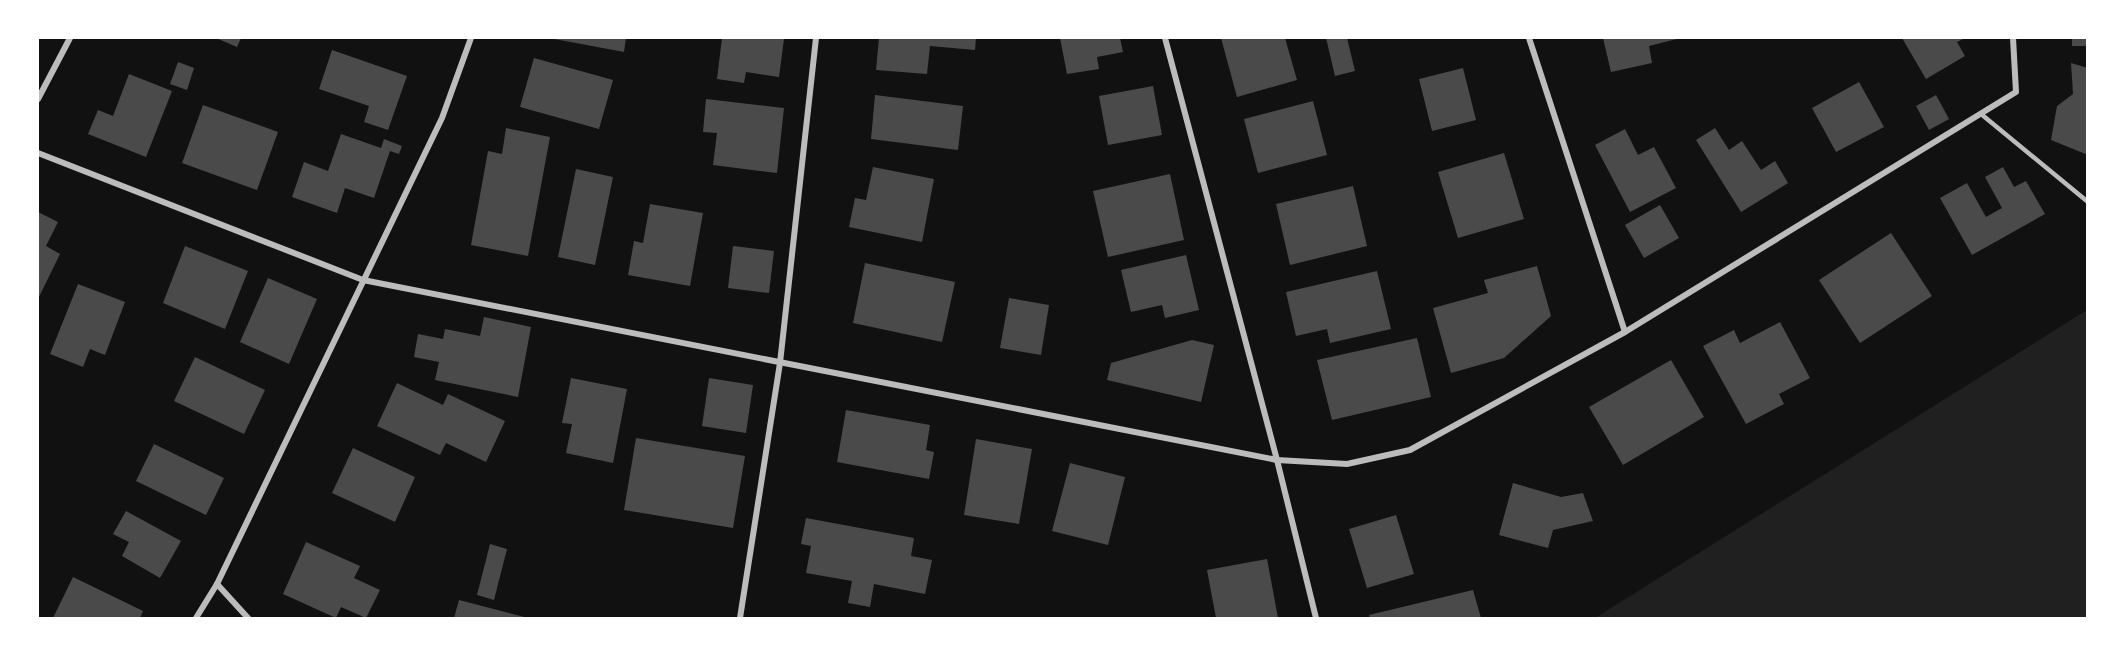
<svg xmlns="http://www.w3.org/2000/svg" width="2125" height="656" font-family="Quicksand,sans-serif">
  <rect width="100%" height="100%" fill="#111"/>
  <path fill="#202020" d="M2087,310v308h-492z"/>
  <g fill="#4a4a4a">
    <path d="M216,38h25l-4,9z"/>
    <path d="M549,38h77l-2,14z"/>
    <path d="M722,38l62,1 -5,38 -33,-5 -2,11 -27,-4z"/>
    <path d="M879,38h97l-1,12 -45,-4 -3,28 -51,-4z"/>
    <path d="M1060,38h60l3,14 -26,5 2,12 -32,5z"/>
    <path d="M1221,38h64l12,42 -60,17z"/>
    <path d="M1326,38h21l8,33 -20,5z"/>
    <path d="M1603,38h78l-32,8 3,17 -41,9z"/>
    <path d="M1902,38h63l-8,4 8,14 -39,23z"/>
    <rect x="2072" y="38" width="16" height="8"/>
    <path d="M332,50l75,26 -19,54 -24,-8 5,-16 -50,-17z"/>
    <path d="M534,58l79,22 -14,49 -79,-22z"/>
    <path d="M178,62l16,6 -7,22 -17,-6z"/>
    <path d="M2071,63l17,5v87l-37,-15 6,-34 16,-12z"/>
    <path d="M1463,68l13,52 -44,11 -13,-52z"/>
    <path d="M129,74l43,17 -26,66 -58,-23 10,-24 15,6z"/>
    <path d="M1859,82l25,45 -48,25 -24,-44z"/>
    <path d="M1153,86l9,49 -54,10 -9,-49z"/>
    <path d="M875,95l88,11 -5,44 -87,-11z"/>
    <path d="M1936,95l13,24 -20,11 -13,-24z"/>
    <path d="M706,99l78,9 -7,65 -64,-8 4,-32 -14,-1z"/>
    <path d="M1313,101l14,54 -69,18 -14,-54z"/>
    <path d="M203,105l75,27 -21,58 -75,-27z"/>
    <path d="M506,128l44,9 -22,119 -57,-11 17,-94 14,3z"/>
    <path d="M1715,128l14,22 13,-9 19,29 14,-9 13,22 -47,29 -45,-72z"/>
    <path d="M1625,129l13,26 16,-8 22,41 -46,24 -35,-67z"/>
    <path d="M341,134l40,14 3,-9 18,7 -3,8 -9,-3 -16,47 -29,-10 -8,25 -45,-16 12,-35 24,9z"/>
    <path d="M1504,153l20,66 -66,19 -20,-66z"/>
    <path d="M873,167l61,12 -12,63 -73,-15 6,-29 11,2z"/>
    <path d="M2003,167l11,20 12,-6 19,33 -73,41 -32,-57 27,-15 19,34 16,-9 -17,-31z"/>
    <path d="M576,169l37,8 -18,88 -37,-8z"/>
    <path d="M1170,174l14,66 -76,17 -15,-66z"/>
    <path d="M1353,186l14,60 -77,19 -14,-61z"/>
    <path d="M650,204l53,9 -13,73 -62,-11 6,-34 9,2z"/>
    <path d="M1660,205l19,33 -35,20 -19,-33z"/>
    <path d="M38,212l20,10 -12,24 14,8 -22,45z"/>
    <path d="M1891,233l41,63 -72,47 -41,-63z"/>
    <path d="M185,246l63,25 -23,58 -62,-26z"/>
    <path d="M733,246l41,5 -5,42 -41,-5z"/>
    <path d="M1186,255l13,55 -34,8 -3,-13 -31,7 -10,-42z"/>
    <path d="M865,263l90,19 -13,60 -89,-19z"/>
    <path d="M1537,266l14,50 -47,42 -53,15 -18,-65 55,-15 -4,-13z"/>
    <path d="M1377,271l14,58 -61,14 -3,-14 -31,7 -10,-44z"/>
    <path d="M268,278l49,21 -28,65 -49,-22z"/>
    <path d="M78,284l47,18 -20,53 -15,-6 -7,18 -33,-13z"/>
    <path d="M1009,298l40,7 -8,50 -41,-7z"/>
    <path d="M484,317l47,10 -13,70 -83,-17 4,-18 -25,-5 4,-23 25,5 2,-10 35,7z"/>
    <path d="M1780,322l30,56 -31,16 5,10 -38,20 -43,-78 31,-16 6,13z"/>
    <path d="M1417,338l14,59 -99,23 -15,-60z"/>
    <path d="M1192,340l22,5 -13,57 -94,-22 4,-17z"/>
    <path d="M195,357l70,33 -21,44 -70,-33z"/>
    <path d="M1671,360l33,57 -81,48 -34,-58z"/>
    <path d="M571,378l56,11 -14,74 -47,-10 6,-29 -10,-1z"/>
    <path d="M709,378l44,7 -7,48 -44,-7z"/>
    <path d="M397,383l46,22 5,-11 57,27 -19,41 -40,-19 -6,12 -63,-29z"/>
    <path d="M846,410l84,15 -4,25 8,2 -5,27 -92,-17z"/>
    <path d="M636,438l109,18 -12,72 -109,-18z"/>
    <path d="M976,439l56,10 -13,75 -55,-9z"/>
    <path d="M154,444l70,34 -18,37 -70,-34z"/>
    <path d="M353,448l62,29 -20,45 -63,-29z"/>
    <path d="M1070,463l55,14 -17,68 -56,-14z"/>
    <path d="M1513,483l48,14 22,-4 10,28 -40,9 -5,18 -49,-13z"/>
    <path d="M126,511l55,30 -21,37 -38,-22 7,-14 -16,-8z"/>
    <path d="M1396,515l18,59 -47,14 -18,-59z"/>
    <path d="M806,518l108,20 -3,18 21,4 -7,34 -51,-10 -4,23 -22,-4 4,-22 -46,-8 5,-27 -10,-2z"/>
    <path d="M306,542l54,24 -6,12 26,12 -14,28 -25,-11 -5,11 -53,-24z"/>
    <path d="M490,544l17,5 -13,51 -17,-5z"/>
    <path d="M1267,559l11,59h-62l-9,-48z"/>
    <path d="M73,577l70,34 -3,7h-87z"/>
    <path d="M1473,590l8,28h-111l-1,-3z"/>
    <path d="M459,600l69,18h-74z"/>
  </g>
  <g fill="none" stroke-linecap="round" stroke-linejoin="round">
    <path stroke="#bcbcbc" stroke-width="4.5" d="M1981,114l107,88"/>
    <g stroke="#bcbcbc" stroke-width="6">
      <path d="M1165,38l112,422 39,158"/>
      <path d="M1529,38l96,294"/>
      <path d="M38,99l32,-61"/>
      <path d="M38,153l325,127 914,180 70,4 63,-14 215,-118 391,-240 -3,-54"/>
      <path d="M217,584l31,34"/>
      <path d="M196,618l21,-34 225,-466 29,-80"/>
      <path d="M740,618l40,-255 36,-325"/>
    </g>
  </g>
  <rect width="2125" height="656" fill="none" stroke="#ffffff" stroke-width="78"/>
</svg>
